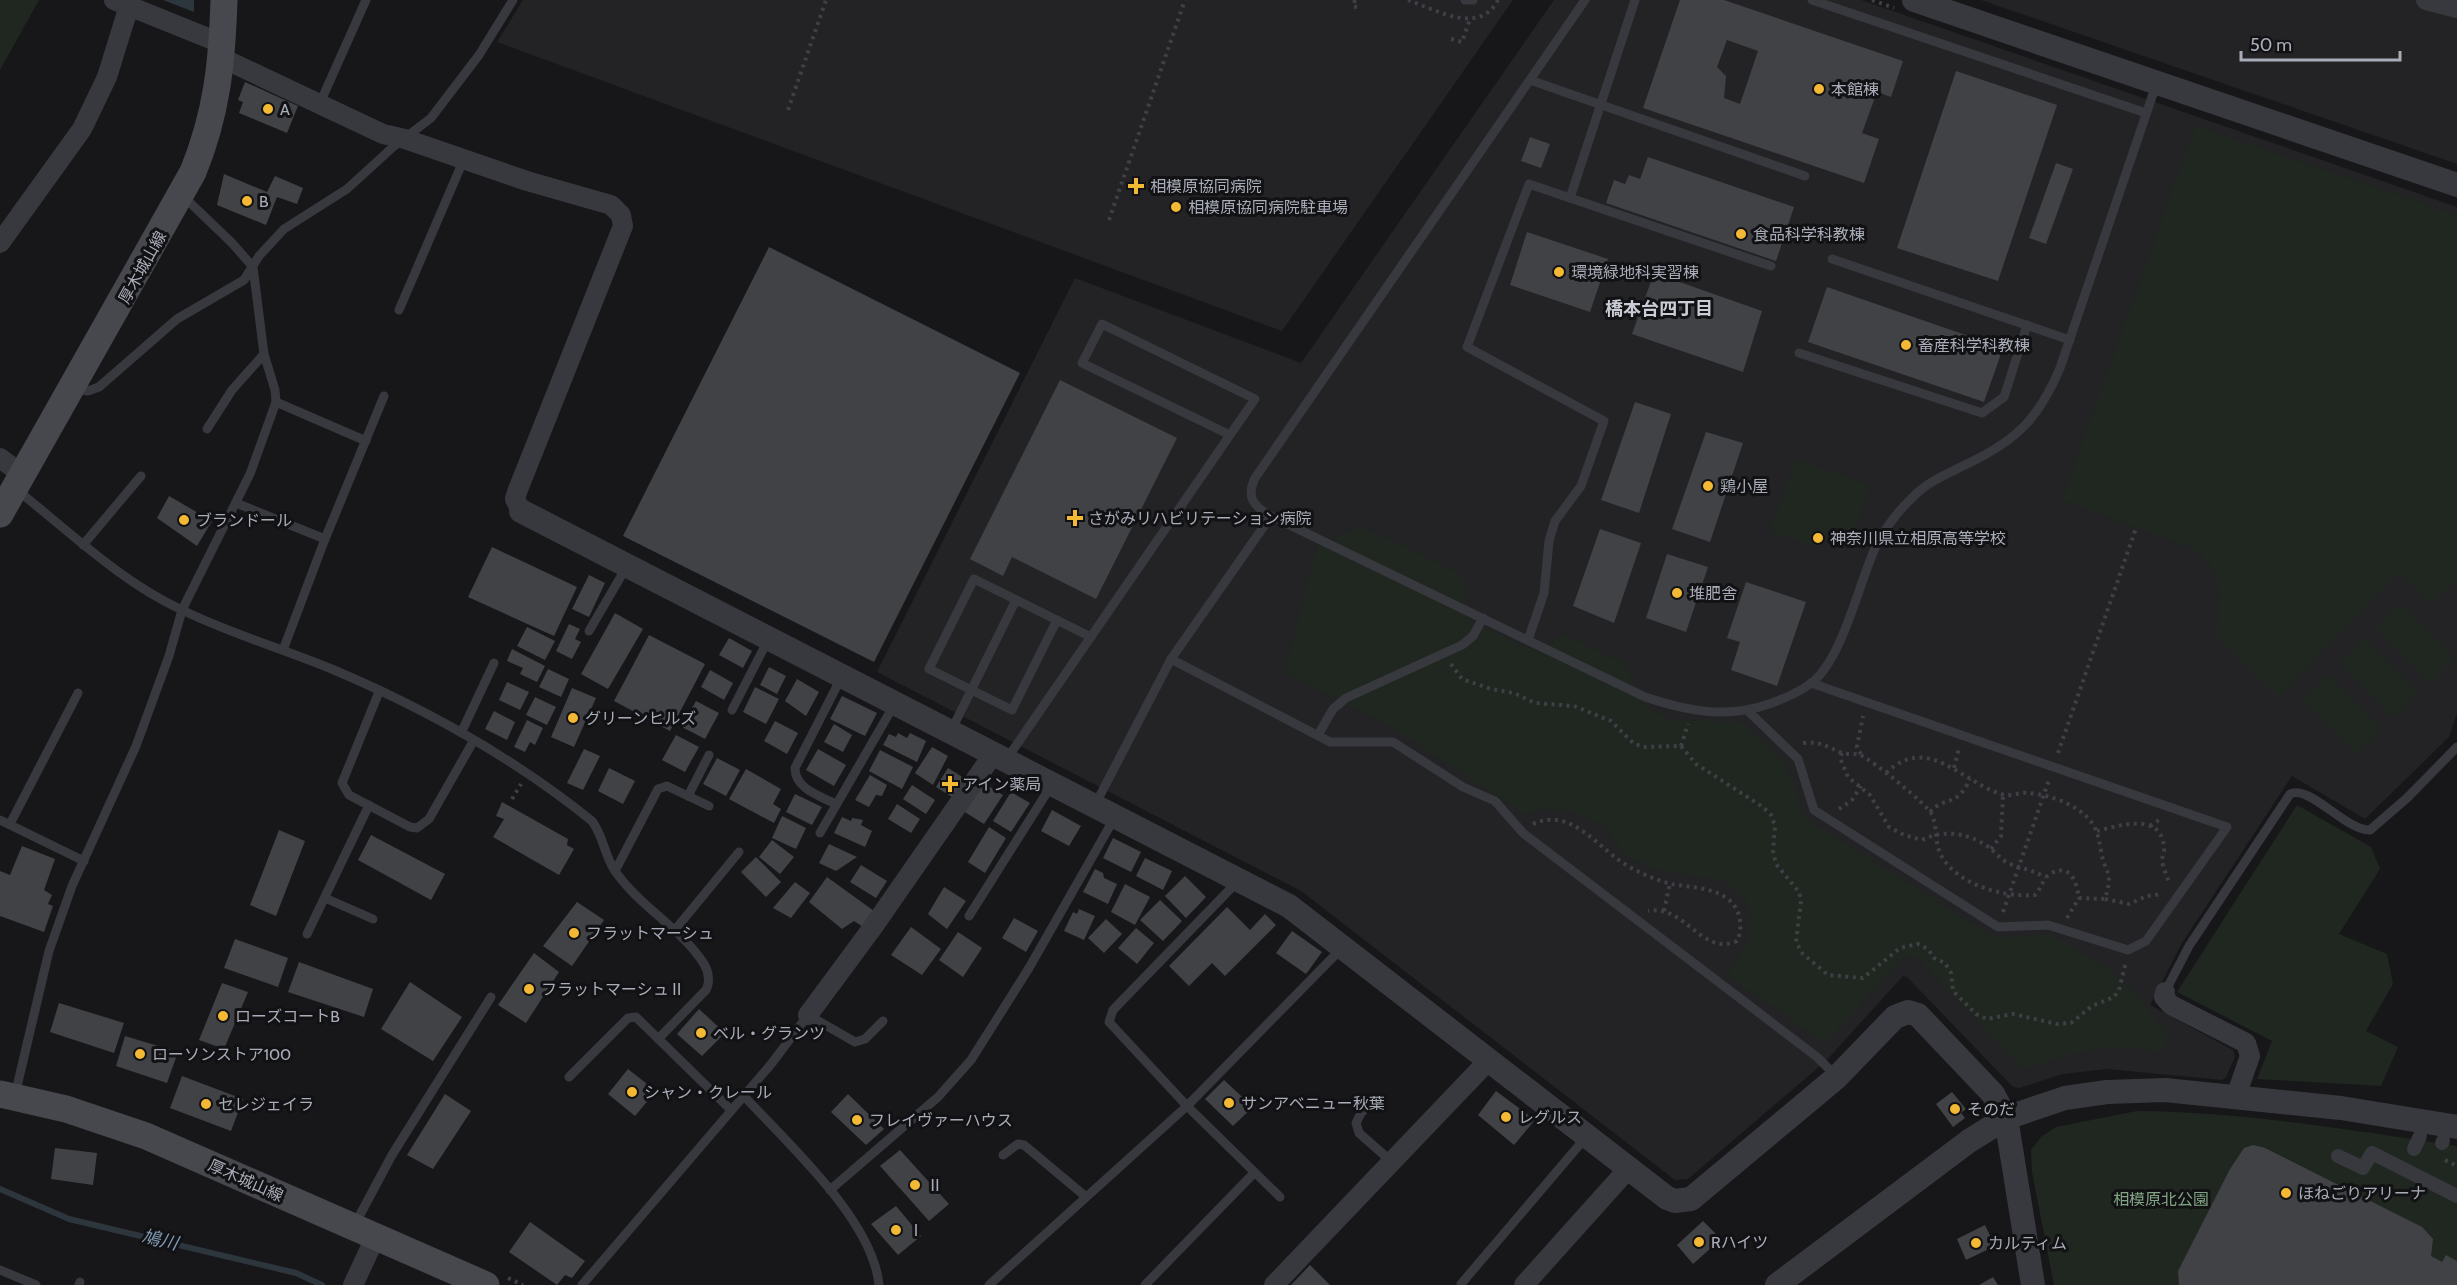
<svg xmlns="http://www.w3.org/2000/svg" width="2457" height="1285" font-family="Cabin,'Noto Sans JP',sans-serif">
  <rect width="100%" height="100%" fill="#171719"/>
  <g fill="#232326">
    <path d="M523,0h990l-231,331 -785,-289z"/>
    <path d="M1554,0h307l596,207v506l-8,24 -84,82 -73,-43 -110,167 -32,62 83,45 2,7 -9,20 -4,3 -115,-11 -44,5 -44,14 -6,-1 -106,-110 -4,-1 -77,85 -138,118 -13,1 -374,-289 -424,-219 198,-394 226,85z"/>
    <path d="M1981,0h476v164z"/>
  </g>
  <g fill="#1f2720">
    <path d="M0,0h39l-39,70z"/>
    <path d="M2195,126l262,89v365l-27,23 -32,-30 -119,124 -63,-63c3,-37 11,-58 -21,-85l-133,-49z"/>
    <path d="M1796,459l74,26 -22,64 -29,-10 -4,8 -45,-16z"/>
    <path d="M1360,525l103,50 5,44 70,34 24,-19 62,29 22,45 26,12 69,2 45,41 19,55 190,120 56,-4 61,38 22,19 35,44 -7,18 -38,-6 -40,4 -61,18 -107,-113h-11l-80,87 -98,-68 21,-33 2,-24 -4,-19 -21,-19 -29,-3 -50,-11 -19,-9 -24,-32 -35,-15 -27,-1 -16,6 -130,-86 -110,-57 32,-126z"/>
    <path d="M2400,603l55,55 -25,25 -55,-55z"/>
    <path d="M2364,638l55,54 -25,26 -55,-55z"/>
    <path d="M2328,674l55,55 -26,26 -54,-55z"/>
    <path d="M2297,805l74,42 9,22 -41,65 48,20 6,30 -27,47 32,16 -17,39 -124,-7 15,-38 -95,-49z"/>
    <path d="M2137,1111c107,1 214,19 320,35v139h-403l-22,-113 -1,-22 10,-13 15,-10z"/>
  </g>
  <path fill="#2d353d" d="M163,0h31v12z"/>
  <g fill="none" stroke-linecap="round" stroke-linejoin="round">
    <path stroke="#2d353d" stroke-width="6" d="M0,1189l69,30 227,54 26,12"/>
  </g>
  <g fill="#414246" fill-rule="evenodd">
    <path d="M1680,0h44l179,61 -12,36 -14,-5 -15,41 17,6 -15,44 -221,-75zM1727,40l31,11 -18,53 -16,-6 2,-22 -9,-9z"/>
    <path d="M1956,71l101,34 -59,176 -101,-33z"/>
    <path d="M245,82l53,24 -11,27 -48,-20 4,-11 -5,-2z"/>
    <path d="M1530,137l20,7 -9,24 -20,-7z"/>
    <path d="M1648,157l146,50 -18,54 -170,-58 8,-23 11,4 4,-9 11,4z"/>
    <path d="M2056,163l17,6 -27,75 -17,-6z"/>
    <path d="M224,174l43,18 8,-16 28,12 -6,16 -20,-7 -11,28 -49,-20z"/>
    <path d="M1527,232l81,27 -18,53 -80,-27z"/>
    <path d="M769,247l251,126 -146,289 -251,-126z"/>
    <path d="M1654,273l108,38 -19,61 -111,-38z"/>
    <path d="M1827,287l176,61 -19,54 -176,-60z"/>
    <path d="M1060,380l117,58 -81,161 -84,-42 -9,19 -33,-17z"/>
    <path d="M1635,402l36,12 -32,99 -38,-13z"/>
    <path d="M1706,432l37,11 -33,99 -38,-13z"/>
    <path d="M169,496l43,25 -15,25 -40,-28z"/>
    <path d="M1600,529l41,14 -27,80 -41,-17z"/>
    <path d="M492,547l85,40 -23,49 -86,-39z"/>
    <path d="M1667,554l41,13 -22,65 -40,-14z"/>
    <path d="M589,575l16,8 -16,34 -17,-8z"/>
    <path d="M1746,582l60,20 -29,84 -46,-16 9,-28 -13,-4z"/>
    <path d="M615,613l28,16 -35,60 -27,-15z"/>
    <path d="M569,624l11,5 -5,10 6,3 -9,17 -16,-8z"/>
    <path d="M527,627l28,14 -10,19 -28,-14z"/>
    <path d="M649,635l56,29 -35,67 -56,-30z"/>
    <path d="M729,638l23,13 -9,17 -24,-13z"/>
    <path d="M512,649l33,17 -8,16 -17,-8 3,-6 -16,-7z"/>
    <path d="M769,667l17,9 -9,18 -17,-9z"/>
    <path d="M548,669l21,10 -8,18 -22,-10z"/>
    <path d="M710,670l23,13 -9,17 -23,-13z"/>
    <path d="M797,679l22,13 -13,24 -21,-15z"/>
    <path d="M507,682l22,10 -9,18 -21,-10z"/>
    <path d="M755,687l24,12 -13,25 -23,-12z"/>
    <path d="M572,688l24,10 -22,49 -23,-10z"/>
    <path d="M842,696l35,17 -12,23 -35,-17z"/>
    <path d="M535,697l21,10 -9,18 -21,-10z"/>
    <path d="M696,701l23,12 -14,26 -23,-12z"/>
    <path d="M494,711l21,11 -8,18 -22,-11z"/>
    <path d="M527,720l16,8 -8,17 -5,-3 -5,10 -11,-5z"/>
    <path d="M775,721l23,12 -11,21 -23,-13z"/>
    <path d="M834,724l18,11 -9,17 -19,-10z"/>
    <path d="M898,733l9,5 3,-5 16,8 -9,21 -34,-17 6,-11 7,3z"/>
    <path d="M676,735l23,12 -14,25 -23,-12z"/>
    <path d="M932,747l16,9 -15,29 -18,-12z"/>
    <path d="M584,749l16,7 -17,34 -16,-7z"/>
    <path d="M818,749l28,16 -12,21 -28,-16z"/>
    <path d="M880,750l33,17 -11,22 -33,-18z"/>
    <path d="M717,758l23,12 -14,26 -23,-12z"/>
    <path d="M609,768l26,13 -12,23 -25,-13z"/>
    <path d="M948,768l16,10 -12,19 -16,-10z"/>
    <path d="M746,769l35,20 -8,15 8,5 -7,14 -45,-24z"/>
    <path d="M870,775l17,10 -5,11 -6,-1 -7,12 -14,-7z"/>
    <path d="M982,782l21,13 -19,29 -21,-13z"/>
    <path d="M912,785l23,15 -9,14 -23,-15z"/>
    <path d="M1011,792l19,11 -19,29 -18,-11z"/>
    <path d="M795,794l27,13 -10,18 -26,-13z"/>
    <path d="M502,802l66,37 -1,6 7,4 -15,26 -66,-38 11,-18 -8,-3z"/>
    <path d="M897,804l23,15 -9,14 -23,-14z"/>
    <path d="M1052,810l29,16 -12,20 -28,-15z"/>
    <path d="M782,816l24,12 -10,21 -24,-11z"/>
    <path d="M842,817l9,4 1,-3 11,2 -2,5 11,6 -7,16 -31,-14z"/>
    <path d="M989,827l17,11 -21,35 -17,-11z"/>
    <path d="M279,830l26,11 -29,75 -26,-11z"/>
    <path d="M371,835l74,39 -14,26 -73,-40z"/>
    <path d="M1113,838l28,14 -10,20 -28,-14z"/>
    <path d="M772,840l22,17 -14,17 -21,-17z"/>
    <path d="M829,844l28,13 -21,14 -17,-8z"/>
    <path d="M22,846l33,13 -11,31 8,5 -4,9 5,2 -9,26 -44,-16v-45l10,4z"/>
    <path d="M756,857l25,25 -15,15 -25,-25z"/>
    <path d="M1145,858l27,13 -9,19 -27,-14z"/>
    <path d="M861,865l26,16 -11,17 -26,-16z"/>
    <path d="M1095,869l8,4 1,5 13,6 -9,20 -25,-12z"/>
    <path d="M1185,876l21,21 -20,21 -21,-22z"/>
    <path d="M827,877l47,34 -11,16 -9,-6 -12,8 -33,-27z"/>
    <path d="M795,882l15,11 -19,25 -18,-10z"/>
    <path d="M1125,884l25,13 -15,28 -24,-13z"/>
    <path d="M944,887l22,14 -19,28 -19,-15z"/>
    <path d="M1160,900l22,21 -19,20 -23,-21z"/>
    <path d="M577,902l27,18 -32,46 -29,-20z"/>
    <path d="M1227,907l23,23 15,-16 11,11 -51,51 -13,-13 -23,23 -20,-20z"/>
    <path d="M1079,909l16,7 -11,24 -20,-9 9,-19 4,2z"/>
    <path d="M1014,918l24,13 -12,21 -24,-14z"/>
    <path d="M1106,919l16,15 -18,19 -16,-15z"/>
    <path d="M911,927l30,22 -19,26 -31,-20z"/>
    <path d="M1136,928l18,15 -17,21 -19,-16z"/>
    <path d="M1292,931l30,21 -16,22 -30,-21z"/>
    <path d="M958,932l24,16 -19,29 -24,-17z"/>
    <path d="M235,939l53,19 -10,29 -54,-19z"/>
    <path d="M534,953l25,19 -33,51 -28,-18z"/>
    <path d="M299,962l74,27 -9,28 -76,-25z"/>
    <path d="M410,982l52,35 -29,44 -52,-32z"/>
    <path d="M222,983l26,9 -24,57 -25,-9z"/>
    <path d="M59,1003l65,20 -10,30 -64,-21z"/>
    <path d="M699,1009l26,24 -23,23 -25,-22z"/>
    <path d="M125,1036l53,16 -11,31 -51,-17z"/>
    <path d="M628,1069l28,22 -21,25 -27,-22z"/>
    <path d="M182,1076l61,23 -12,32 -61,-23z"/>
    <path d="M1224,1080l29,27 -20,19 -28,-27z"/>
    <path d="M1496,1091l39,29 -21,25 -36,-30z"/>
    <path d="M1952,1092l14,17 -5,4 4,5 -12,9 -17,-23z"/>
    <path d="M445,1094l26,17 -38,58 -26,-14z"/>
    <path d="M848,1094l36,35 -18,16 -35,-33z"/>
    <path d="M2253,1145l12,3 157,79 11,12 -2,17 11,6 4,-7 11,6v24h-278l-1,-14 52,-102 14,-21z"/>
    <path d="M55,1148l42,5 -4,32 -42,-6z"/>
    <path d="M900,1150l49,54 -20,17 -49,-55z"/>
    <path d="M896,1206l25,30 -23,19 -27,-31z"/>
    <path d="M1703,1221l18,18 -28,25 -16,-19z"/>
    <path d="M530,1222l55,39 -13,17 -7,-3 -8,10 -48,-33z"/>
    <path d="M1985,1225l10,21 -29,14 -9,-21z"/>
    <path d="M1310,1265l20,20h-39z"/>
    <path d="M1993,1277l5,8h-19z"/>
  </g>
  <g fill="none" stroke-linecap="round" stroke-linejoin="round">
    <g stroke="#3e4045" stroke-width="4" stroke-dasharray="3 4.5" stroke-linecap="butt">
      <path d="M1355,0l-2,6 8,3"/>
      <path d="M1408,0c29,10 71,36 90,0"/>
      <path d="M1872,0l22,8"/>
      <path d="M1451,39l11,3 8,-23"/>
      <path d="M788,110l38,-110"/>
      <path d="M1109,220l76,-220"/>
      <path d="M1451,664l11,15 29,10 23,4 21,10 39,3 37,15 22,22 10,4 38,-1 15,18 67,43 8,8 4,11 -2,25 3,13 23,28 2,9 -5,41 7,12 25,21 35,3 37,-30 18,-4 10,5 6,9 11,5 6,10 2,18 23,23 11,5 26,-5 44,10 14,-1 21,-17 22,-9 5,-7 7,-28"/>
      <path d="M1803,743c17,-2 25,4 39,10 6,2 13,0 18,2 11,4 65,48 71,58 7,13 3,27 9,40 14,31 64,45 95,42 5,-5 6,-10 10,-16 2,-4 8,-7 12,-8 16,-4 20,15 22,27l26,1c9,-29 0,-24 -4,-48 -1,-6 -2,-12 -4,-18 -8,-25 -44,-38 -68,-40 -9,-1 -19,4 -28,1 -39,-12 -74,-61 -115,-21"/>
      <path d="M1681,746l7,-22"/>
      <path d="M1842,753l-2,5 8,19 22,18 19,32 15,8 18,5c20,-10 42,-8 62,4 9,5 14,13 22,18 13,7 28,7 39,16"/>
      <path d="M2058,753l78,-225"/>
      <path d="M1861,754l-4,-7 6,-31"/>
      <path d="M1954,768l5,-20"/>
      <path d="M512,799l9,-15"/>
      <path d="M1839,809l13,-9 9,-14"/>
      <path d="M1930,812c15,-17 26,-3 40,-33"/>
      <path d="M1533,824c39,-18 65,25 95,42 14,8 28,14 43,18 17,3 38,3 54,13 15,9 19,29 12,44 -35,16 -52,-37 -89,-30"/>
      <path d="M2150,826l12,-8"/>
      <path d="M2097,831c21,-5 64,-20 67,16 1,4 -2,9 -2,14 1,7 5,15 7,22"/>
      <path d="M1991,849l10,-13 2,-41"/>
      <path d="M2105,899l24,5 18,-8 15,-2"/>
      <path d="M1664,911l6,-28"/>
      <path d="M2003,912l46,-132"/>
      <path d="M2067,918l12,-20"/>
      <path d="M2445,1160l12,6"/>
      <path d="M508,1278l15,7"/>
    </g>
    <g stroke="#38393e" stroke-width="9">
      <path d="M1465,0h8"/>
      <path d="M1585,0l-330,478c-9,19 -2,28 16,38l374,181c42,14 81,22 124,7 14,-5 29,-11 41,-20 32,-22 49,-102 66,-138 9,-17 21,-34 35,-47 15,-17 38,-26 58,-36 48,-23 70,-45 91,-95l96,-283"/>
      <path d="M1812,0l334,113"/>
      <path d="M1530,80l275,96"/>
      <path d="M320,103l46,-103"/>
      <path d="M1570,198l201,68"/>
      <path d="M1832,259l238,81"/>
      <path d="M399,310l65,-151"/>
      <path d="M1799,353l183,60 22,-16 23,-72"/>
      <path d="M75,389l13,2 11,-4 78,-68 67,-39 15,-24 25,-27 63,-40 46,-42 38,-29 48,-63 34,-55"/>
      <path d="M276,402l90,39"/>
      <path d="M207,429l25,-39 32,-36"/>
      <path d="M17,490c53,42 103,91 165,120 49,24 102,39 152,60 92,39 180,88 258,151 12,16 12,34 23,50 24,35 67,58 89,93 5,8 6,19 2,26l-48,49"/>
      <path d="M236,503l89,36"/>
      <path d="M83,545l58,-69"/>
      <path d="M1057,620l-45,90 -83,-41 45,-90 117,58"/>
      <path d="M589,631l38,-65"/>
      <path d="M1528,640l16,-47 5,-52 6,-20 26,-35 23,-65 -137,-74 62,-163 41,14 65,-198"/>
      <path d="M283,650l42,-111 59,-143"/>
      <path d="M1171,659l159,83h63l70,45 32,14 28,32 294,224 19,19"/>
      <path d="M379,692l-37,91 7,12 61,32 7,1 12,-9 45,-79"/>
      <path d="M732,710l36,-70"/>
      <path d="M1748,711l50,48 16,51 184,117 50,-2 80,25 18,-9 81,-114 -416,-144"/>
      <path d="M462,731l32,-68"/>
      <path d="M951,731l65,-131"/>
      <path d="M1318,735l15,-26 13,-11 116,-53 11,-9 10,-18"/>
      <path d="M1006,760l224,-325 25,-36 -153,-75 -20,39 148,72"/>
      <path d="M688,796l21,-41"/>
      <path d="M836,804c-16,-8 -41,-15 -41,-36l46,-90"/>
      <path d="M1095,805l76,-146 100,-143"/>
      <path d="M0,820l84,41"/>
      <path d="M10,824l68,-131"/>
      <path d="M820,833l74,-128"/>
      <path d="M615,871l43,-82 9,-3 42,20"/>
      <path d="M1237,882l-124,128 -4,12 78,84 93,91"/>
      <path d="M325,898l48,21"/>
      <path d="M969,916l82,-130"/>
      <path d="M674,931l65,-79"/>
      <path d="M307,934l62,-129"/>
      <path d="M2165,992l24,-46 101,-152c19,-10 56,37 80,36l37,-32 50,-51"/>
      <path d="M569,1077l59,-59 8,-1 95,93"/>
      <path d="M15,1095l34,-144 23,-65 64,-140 33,-90 13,-46 68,-136 26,-72 -1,-12 -11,-36 -11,-87 -21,-24 -50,-48"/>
      <path d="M744,1096c43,47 129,124 135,189"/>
      <path d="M1375,1100l-14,13 -5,10 3,10 33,29"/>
      <path d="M1003,1155l15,-11 6,1 61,51"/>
      <path d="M830,1190l108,-93 33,-37 58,-92 86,-151"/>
      <path d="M355,1224l37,-69 99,-158"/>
      <path d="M0,1270l36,15"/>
      <path d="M1461,1284l126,-148"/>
      <path d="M79,1285l1,-3"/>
      <path d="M582,1285l190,-222 36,-48 47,27 10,-3 18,-18"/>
      <path d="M989,1285l198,-179 154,-157"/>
      <path d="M1145,1285l109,-112"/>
    </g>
    <g stroke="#38393e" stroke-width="14">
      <path d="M2442,1143l1,-2"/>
      <path d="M2414,1149l6,-13"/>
      <path d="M2338,1156l25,12 9,-15 85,43"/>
    </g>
    <g stroke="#38393e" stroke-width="20">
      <path d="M114,0l109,44"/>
      <path d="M2426,0l31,8"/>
      <path d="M222,58l161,76 22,5 122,42 84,24 10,10 2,11 -106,266 -2,7 6,12"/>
      <path d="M0,243l82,-114 25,-52 22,-71"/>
      <path d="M0,458l23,17"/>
      <path d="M2165,992l-1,5 7,8 75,38 4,13 -14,40"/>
      <path d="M808,1015l65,-88 121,-174"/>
      <path d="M353,1285l23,-49"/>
      <path d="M1274,1285l215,-225"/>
      <path d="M1524,1285l105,-117"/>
    </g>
    <g stroke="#38393e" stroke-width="24">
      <path d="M1914,0l543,185"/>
      <path d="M521,511l768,395 378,292 8,3 16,-2 146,-122 58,-60 13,-5 10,3 75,79 13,24 27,167"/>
      <path d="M1777,1285l192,-144 37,-23 59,-20 42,-6 58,-2 176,18 116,19"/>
    </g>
    <g stroke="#46484e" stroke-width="27">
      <path d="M0,514l193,-342c24,-59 29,-109 31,-172"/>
      <path d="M0,1094l66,15 80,27 340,149"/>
    </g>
  </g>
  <g fill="#f4b934" stroke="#121214" stroke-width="2">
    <circle cx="1819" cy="89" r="6"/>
    <circle cx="268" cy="109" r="6"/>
    <path d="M1133 177h6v6h6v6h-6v6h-6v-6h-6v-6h6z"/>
    <circle cx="247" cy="201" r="6"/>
    <circle cx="1176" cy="207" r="6"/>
    <circle cx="1741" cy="234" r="6"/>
    <circle cx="1559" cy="272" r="6"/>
    <circle cx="1906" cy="345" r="6"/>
    <circle cx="1708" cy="486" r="6"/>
    <path d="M1072 509h6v6h6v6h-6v6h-6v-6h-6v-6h6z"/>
    <circle cx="184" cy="520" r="6"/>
    <circle cx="1818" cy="538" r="6"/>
    <circle cx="1677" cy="593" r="6"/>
    <circle cx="573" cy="718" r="6"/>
    <path d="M947 775h6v6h6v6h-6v6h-6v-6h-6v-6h6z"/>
    <circle cx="574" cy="933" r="6"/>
    <circle cx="529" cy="989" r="6"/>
    <circle cx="223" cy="1016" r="6"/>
    <circle cx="701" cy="1033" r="6"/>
    <circle cx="140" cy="1054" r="6"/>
    <circle cx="632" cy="1092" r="6"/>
    <circle cx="1229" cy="1103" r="6"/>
    <circle cx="206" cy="1104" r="6"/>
    <circle cx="1955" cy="1109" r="6"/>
    <circle cx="1506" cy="1117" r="6"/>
    <circle cx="857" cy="1120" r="6"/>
    <circle cx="915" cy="1185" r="6"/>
    <circle cx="2286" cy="1193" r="6"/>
    <circle cx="896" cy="1230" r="6"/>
    <circle cx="1699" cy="1242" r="6"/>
    <circle cx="1976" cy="1243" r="6"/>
  </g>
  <g text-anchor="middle" stroke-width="6" stroke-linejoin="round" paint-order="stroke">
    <g font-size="16" fill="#a9adb9" stroke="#121214" text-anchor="start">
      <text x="1831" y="95">本館棟</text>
      <text x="280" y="115">A</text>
      <text x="1150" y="192">相模原協同病院</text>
      <text x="259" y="207">B</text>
      <text x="1188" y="213">相模原協同病院駐車場</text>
      <text x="1753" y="240">食品科学科教棟</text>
      <text x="1571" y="278">環境緑地科実習棟</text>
      <text x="1918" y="351">畜産科学科教棟</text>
      <text x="1720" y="492">鶏小屋</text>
      <text x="1088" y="524">さがみリハビリテーション病院</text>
      <text x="196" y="526">ブランドール</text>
      <text x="1830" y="544">神奈川県立相原高等学校</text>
      <text x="1689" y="599">堆肥舎</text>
      <text x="585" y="724">グリーンヒルズ</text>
      <text x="962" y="790">アイン薬局</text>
      <text x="586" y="939">フラットマーシュ</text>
      <text x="541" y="995">フラットマーシュⅡ</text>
      <text x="235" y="1022">ローズコートB</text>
      <text x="713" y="1039">ベル・グランツ</text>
      <text x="152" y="1060">ローソンストア100</text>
      <text x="644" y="1098">シャン・クレール</text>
      <text x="1241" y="1109">サンアベニュー秋葉</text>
      <text x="218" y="1110">セレジェイラ</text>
      <text x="1967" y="1115">そのだ</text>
      <text x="1518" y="1123">レグルス</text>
      <text x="869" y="1126">フレイヴァーハウス</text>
      <text x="927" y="1191">Ⅱ</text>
      <text x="2298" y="1199">ほねごりアリーナ</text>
      <text x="908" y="1236">Ⅰ</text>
      <text x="1711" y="1248">Rハイツ</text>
      <text x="1988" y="1249">カルティム</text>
    </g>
    <g font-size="16" fill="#a9adb9" stroke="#121214">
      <text transform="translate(142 267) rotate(-61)" y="6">厚木城山線</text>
      <text transform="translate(246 1180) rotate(24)" y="6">厚木城山線</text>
    </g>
    <g font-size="16" fill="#80a483" stroke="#121214">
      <text x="2161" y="1205">相模原北公園</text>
    </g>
    <g font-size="18" font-weight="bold" fill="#cacdd5" stroke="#121214">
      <text x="1659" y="315">橋本台四丁目</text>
    </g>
    <g font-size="18" font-style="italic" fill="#809ab4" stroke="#121214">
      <text transform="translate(160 1240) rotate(13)" y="6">鳩川</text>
    </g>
  </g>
  <path d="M2241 51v9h159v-9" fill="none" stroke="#a9adb9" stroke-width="3"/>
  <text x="2250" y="51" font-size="18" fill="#a9adb9" stroke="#121214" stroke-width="4.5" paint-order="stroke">50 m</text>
</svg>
